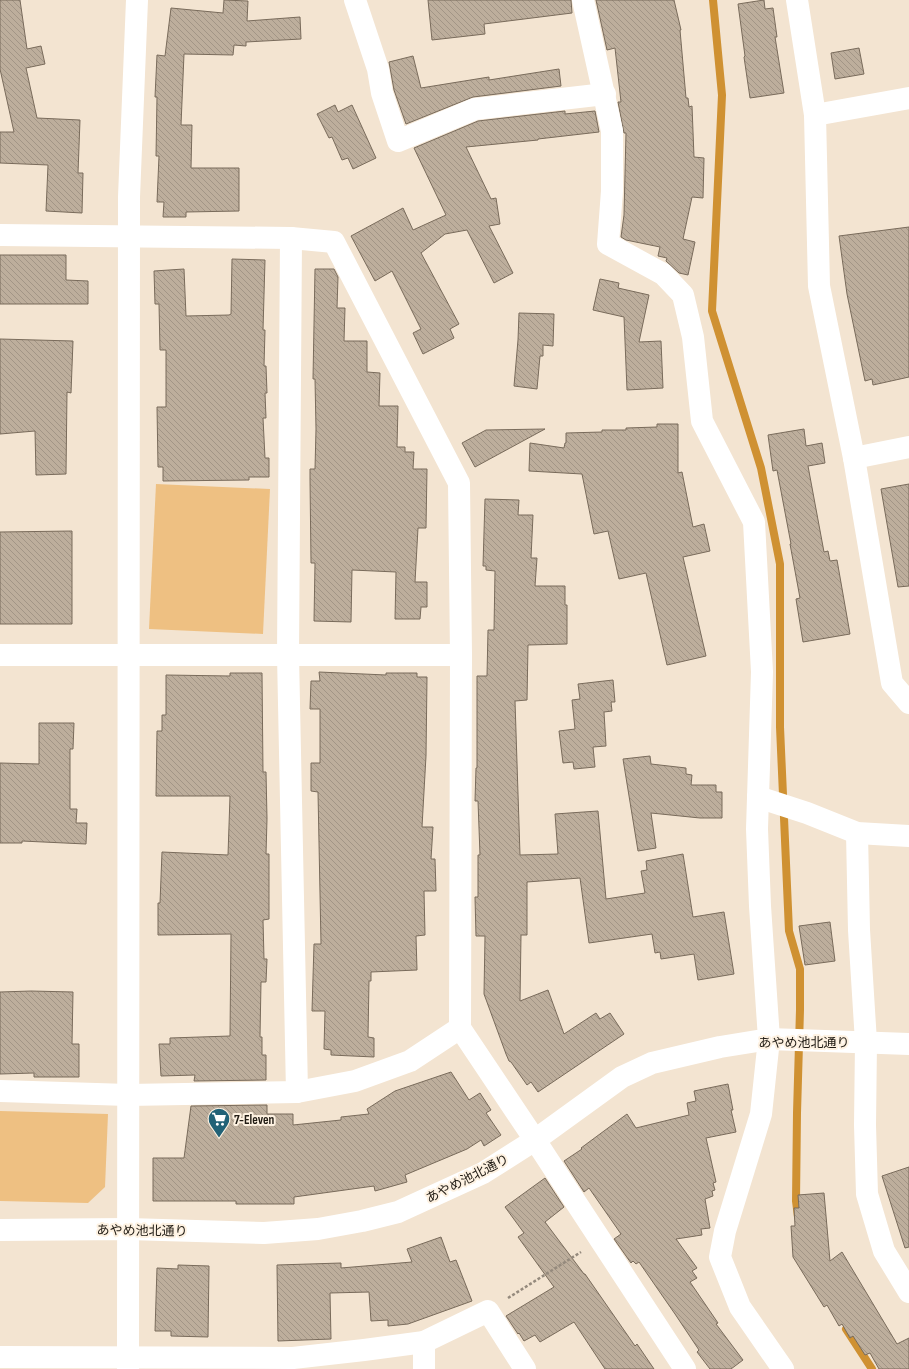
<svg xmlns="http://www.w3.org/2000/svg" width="909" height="1369" font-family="'Sofia Sans Condensed','Noto Sans JP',sans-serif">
  <defs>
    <pattern id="building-back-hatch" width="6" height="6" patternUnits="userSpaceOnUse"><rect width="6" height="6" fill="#bdae9c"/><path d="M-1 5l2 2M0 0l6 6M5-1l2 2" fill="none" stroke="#a29586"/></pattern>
  </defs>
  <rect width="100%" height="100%" fill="#f3e4d1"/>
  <g fill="#eec082">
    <path d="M156,484l114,5 -7,145 -114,-5z"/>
    <path d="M0,1111l108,3 -3,73 -17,16 -88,-2z"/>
  </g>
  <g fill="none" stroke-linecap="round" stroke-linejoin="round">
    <g stroke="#cf9132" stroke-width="8">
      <path d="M713,0l9,95 -10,216 49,157 19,96v163l9,204 11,38v41l-3,103 -1,88 2,16"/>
      <path d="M846,1329l26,40"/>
    </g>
  </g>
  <g fill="url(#building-back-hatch)" stroke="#796b5b">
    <path d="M0,0h20l7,49 14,-3 4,18 -19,4 11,50 43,2 -2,53h5l-1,40 -36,-2 2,-46 -48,-2v-31h14l-14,-63z"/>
    <path d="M224,0l24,1 -1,20 53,-4 1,22 -55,3v4l-12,-1 -1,10 -49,-1 -3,71h11l-1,43h48v43l-53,1v5h-23l1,-15h-7l2,-46h-3l1,-59h-2l2,-42 8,1 6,-48 52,5z"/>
    <path d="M428,0h143l1,13 -88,11 1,10 -53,6z"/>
    <path d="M596,0h78l7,30h-1l6,68h2l1,9 3,-1 2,51 10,1 -1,40 -11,-1 -9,42 12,3 -7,33 -9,-2 -13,-12 1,-3 -9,-2 2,-9 -34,-7 -5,-3 3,-22 2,-82h-2l-6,-31h3l-6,-54 -8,2z"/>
    <path d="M764,0l1,9 8,-1 4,29h-2l9,56 -34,5 -6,-41 1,-1 -7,-52z"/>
    <path d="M859,48l5,26 -29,5 -4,-26z"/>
    <path d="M413,56l8,32 68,-11v3l70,-11 2,17 -88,11 -67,27 -12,-34 -5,-28z"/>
    <path d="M335,105l3,7 14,-7 24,53 -23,11 -5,-11 -6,2 -10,-23 -3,1 -12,-24z"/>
    <path d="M565,111v3l30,-3 4,21 -61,7v1l-72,7 25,52 5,-1 4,26 -11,2 24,47 -19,10 -27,-53 -22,4 -24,19 38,71 -9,5 4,9 -31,16 -10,-21 8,-4 -29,-58 -17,10 -24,-45 52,-28 10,22 33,-15 -32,-67 64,-27z"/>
    <path d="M909,227v150l-36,8 -1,-6 -7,2 -18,-87 -8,-58z"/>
    <path d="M0,255h66v25l22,1v23h-88z"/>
    <path d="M232,259l33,1 -2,70h2l-1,36h2l1,27h-2l1,25h-3l2,40h4v19h-20v3l-86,1v-14h-5l-1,-60h9v-57h-6l-1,-46h-4l-1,-33 30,-2 2,47 43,-1 2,-1z"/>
    <path d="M315,269h19l4,8 -1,31h8l-1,33h23v31l13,1 -1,33h19l-1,41h8v5h9l-1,17h14l-1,59h-8l-3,54h12v25h-6l-1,12h-25l1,-47 -44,-2 -1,52 -37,-1 1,-58h-4l-1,-84v-10h5l1,-40 -1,-50h-2z"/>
    <path d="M600,279l19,4 -1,5 31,7 -10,47 22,-1 2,47 -36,2 -3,-73 -31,-7z"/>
    <path d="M519,313l35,1 -1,32 -10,-1v11h-3l-3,33 -23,-3 4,-46z"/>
    <path d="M0,339l73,2 -2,52 -4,-1 -1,82 -30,1 -1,-44 -35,3z"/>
    <path d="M657,424h21v49l4,-1 11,55 11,-3 6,27 -27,6 23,99 -39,9 -21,-92 -27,6 -11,-48 -14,3 -12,-60 -53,-3 1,-28 34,5 1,-5h1v-10l36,-1v-2h24v-2l31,-1z"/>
    <path d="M545,429l-70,38 -13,-24 24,-13z"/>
    <path d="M804,429l2,17 16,-3 3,20 -17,3 16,86 4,-1 2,10 7,-1 13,74 -47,8 -7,-43 4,-1 -10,-54h1l-14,-74 -4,1 -5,-36z"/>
    <path d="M909,484v102l-11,1 -17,-98z"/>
    <path d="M485,499l34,1 -1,15h15l-2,43h6l-2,28h30v19h2v39l-39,1 -1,55 -12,1 5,154 38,-1 -3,-40 43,-3 8,88 39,-6 -4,-22 6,-1 -1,-9 37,-7 10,63 31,-5 10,62 -36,6 -4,-26 -33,5 -1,-7 -5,1 -3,-19 -63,9 -9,-65 -53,4v53h-6l-1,66 28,-11 16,44 32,-21 4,6 10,-6 14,21 -86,58 -7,-10 -4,3 -16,-23 -2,-1 -3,-7 -22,-60 1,-58h-9l-1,-39h3v-42h2l-2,-54h-3l1,-33h1v-92h10l1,-46h6l1,-59 -9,-1v-4h-3z"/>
    <path d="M72,531v93h-72v-92z"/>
    <path d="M319,672l67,3v-2h31v4h10l-1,79 -4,71h11l-2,32h4l1,32h-12l1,44 -9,1 1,34 -46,2v9h-2l-1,56 6,1v19l-43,-2v-5l-7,-1 1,-38h-13l2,-67h7l-3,-152 -7,-1v-28h9v-54h-10l1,-28h9z"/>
    <path d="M230,673h32l1,99h3l1,47 -1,35h3v65l-6,1 1,39h3l-1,23h-5l-1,55h2v18h4v25l-72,1 1,-6 -34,1 -2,-32h11v-6l60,-2 1,-102 -73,1v-32h2l2,-51 66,3 2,-59h-74l1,-65h5v-16h4v-40l64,1z"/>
    <path d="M613,680l2,22h-4l1,9 -8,1 2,34 -13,1 2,20 -21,2 -1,-7 -10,1 -4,-32 16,-2 -3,-29 8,-1 -2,-15z"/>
    <path d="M39,723h35l-1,26h-3v60h7l-1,14h11l-1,21 -64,-3v2h-22v-80l39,1z"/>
    <path d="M650,756l1,8 35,4v6l6,1 -1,10h25v7h6v26h-22l-49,-5 5,35 -18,3 -15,-92z"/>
    <path d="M830,922l5,39 -30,4 -6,-39z"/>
    <path d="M31,991l42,1 -1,52h7v33h-45v-4l-34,1v-82z"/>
    <path d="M451,1072l18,28 11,-7 11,17 -5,3 15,22 -17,11 -3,-6 -14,9 -62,26 2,7 -32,9 -1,-5 -80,11v7h-58v-3h-83v-43h31l7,-52 76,-1v9h26v11l48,-5v-3l28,-3 -2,-5 28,-18z"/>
    <path d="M728,1084l5,26h-2l5,22 -30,6 10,44 -3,1 2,7 -3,1 1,5 -8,3 5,29 -9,1 1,6 -26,4 21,29 -5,3 5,7 -7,4 28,41 -2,1 27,36 -12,9h-21l-13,-17 2,-2 -24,-36 -36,-52 -3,2 -3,-3 -2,2 -17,-24 7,-5 -32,-46 -5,4 -20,-31 18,-12 -1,-1 46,-34 9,14 53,-13 -2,-12 9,-2 -2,-10z"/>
    <path d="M909,1167v80l-4,1 -23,-72z"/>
    <path d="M545,1178l19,29 -19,15 39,52h1l50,72 2,-2 17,25h-49l-31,-47 -34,20 -5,-7 -11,6 -5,-8 -1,1 -12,-18 48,-29 -36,-50 6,-4 -19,-26z"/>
    <path d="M824,1193l6,68 12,-9 55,92 12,-6v31h-30l-9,-16 -5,2 -12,-19 -3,2 -8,-14 -3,2 -12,-21 -3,2 -31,-50 -2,-31h4l-1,-18h5l-1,-13z"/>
    <path d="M441,1237l9,25 6,-2 16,41 -64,23 -20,2v-6l-17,1 -2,-29 -39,1 1,46 -53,2 -1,-76 64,-2v5l71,-6 -5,-13z"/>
    <path d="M178,1265l31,1 -1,71 -37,-1v-5h-16l2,-63 21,1z"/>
  </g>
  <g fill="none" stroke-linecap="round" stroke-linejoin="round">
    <path stroke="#958a7d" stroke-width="2.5" stroke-dasharray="3 2" stroke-linecap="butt" d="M508,1298l73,-46"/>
    <g stroke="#fff" stroke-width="22">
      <path d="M355,0l23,69 4,24 16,48 77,-32 130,-15"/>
      <path d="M583,0l29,131v60l-4,53 55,30 20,21 10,42 9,84 52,101 8,150 -5,157 3,77 9,133 -8,75 -36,117 -5,26 20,50 43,62"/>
      <path d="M797,0l18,115 4,171 35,172 38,225 17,20"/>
      <path d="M815,115l94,-17"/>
      <path d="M0,235l291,3 43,4 125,241 2,172 -1,373 75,112 150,229"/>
      <path d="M291,238l-3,417 9,437"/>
      <path d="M854,458l55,-11"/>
      <path d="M0,655h461"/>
      <path d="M758,797l49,16 50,20 52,3"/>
      <path d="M857,833l2,97 7,112 -1,83 2,69 17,57 25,41"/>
      <path d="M0,1091l128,4 169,-3 58,-11 55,-20 50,-33"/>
      <path d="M424,1342v27"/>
      <path d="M0,1357l293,1 71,-8 60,-8 64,-31 37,58"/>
      <path d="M128,1369l1,-1172 8,-197"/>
    </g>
    <path stroke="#fff" stroke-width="22" d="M0,1230l128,-1 136,4 54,-4 44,-8 36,-9 85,-39 52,-33 87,-63 30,-14 68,-16 49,-8 140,5"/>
  </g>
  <defs>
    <g id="supermarket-pin" transform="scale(1.15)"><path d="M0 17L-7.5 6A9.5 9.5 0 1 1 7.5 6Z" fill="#226277" stroke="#fef2e2"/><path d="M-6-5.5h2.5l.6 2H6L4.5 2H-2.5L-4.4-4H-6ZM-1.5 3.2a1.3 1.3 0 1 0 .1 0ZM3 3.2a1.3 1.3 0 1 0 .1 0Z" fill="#fff"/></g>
  </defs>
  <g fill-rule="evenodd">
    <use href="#supermarket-pin" x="219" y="1119"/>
  </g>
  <g text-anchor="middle" stroke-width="4" stroke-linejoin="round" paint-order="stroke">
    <g font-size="13" fill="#201b14" stroke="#fef2e2">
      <text x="804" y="1047">あやめ池北通り</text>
      <text transform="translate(467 1178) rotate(-27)" y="5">あやめ池北通り</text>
      <text transform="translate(142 1230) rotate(1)" y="5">あやめ池北通り</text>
    </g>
    <g font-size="13" font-weight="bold" fill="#201b14" stroke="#fef2e2" text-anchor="start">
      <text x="234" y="1124">7-Eleven</text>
    </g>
  </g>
</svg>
